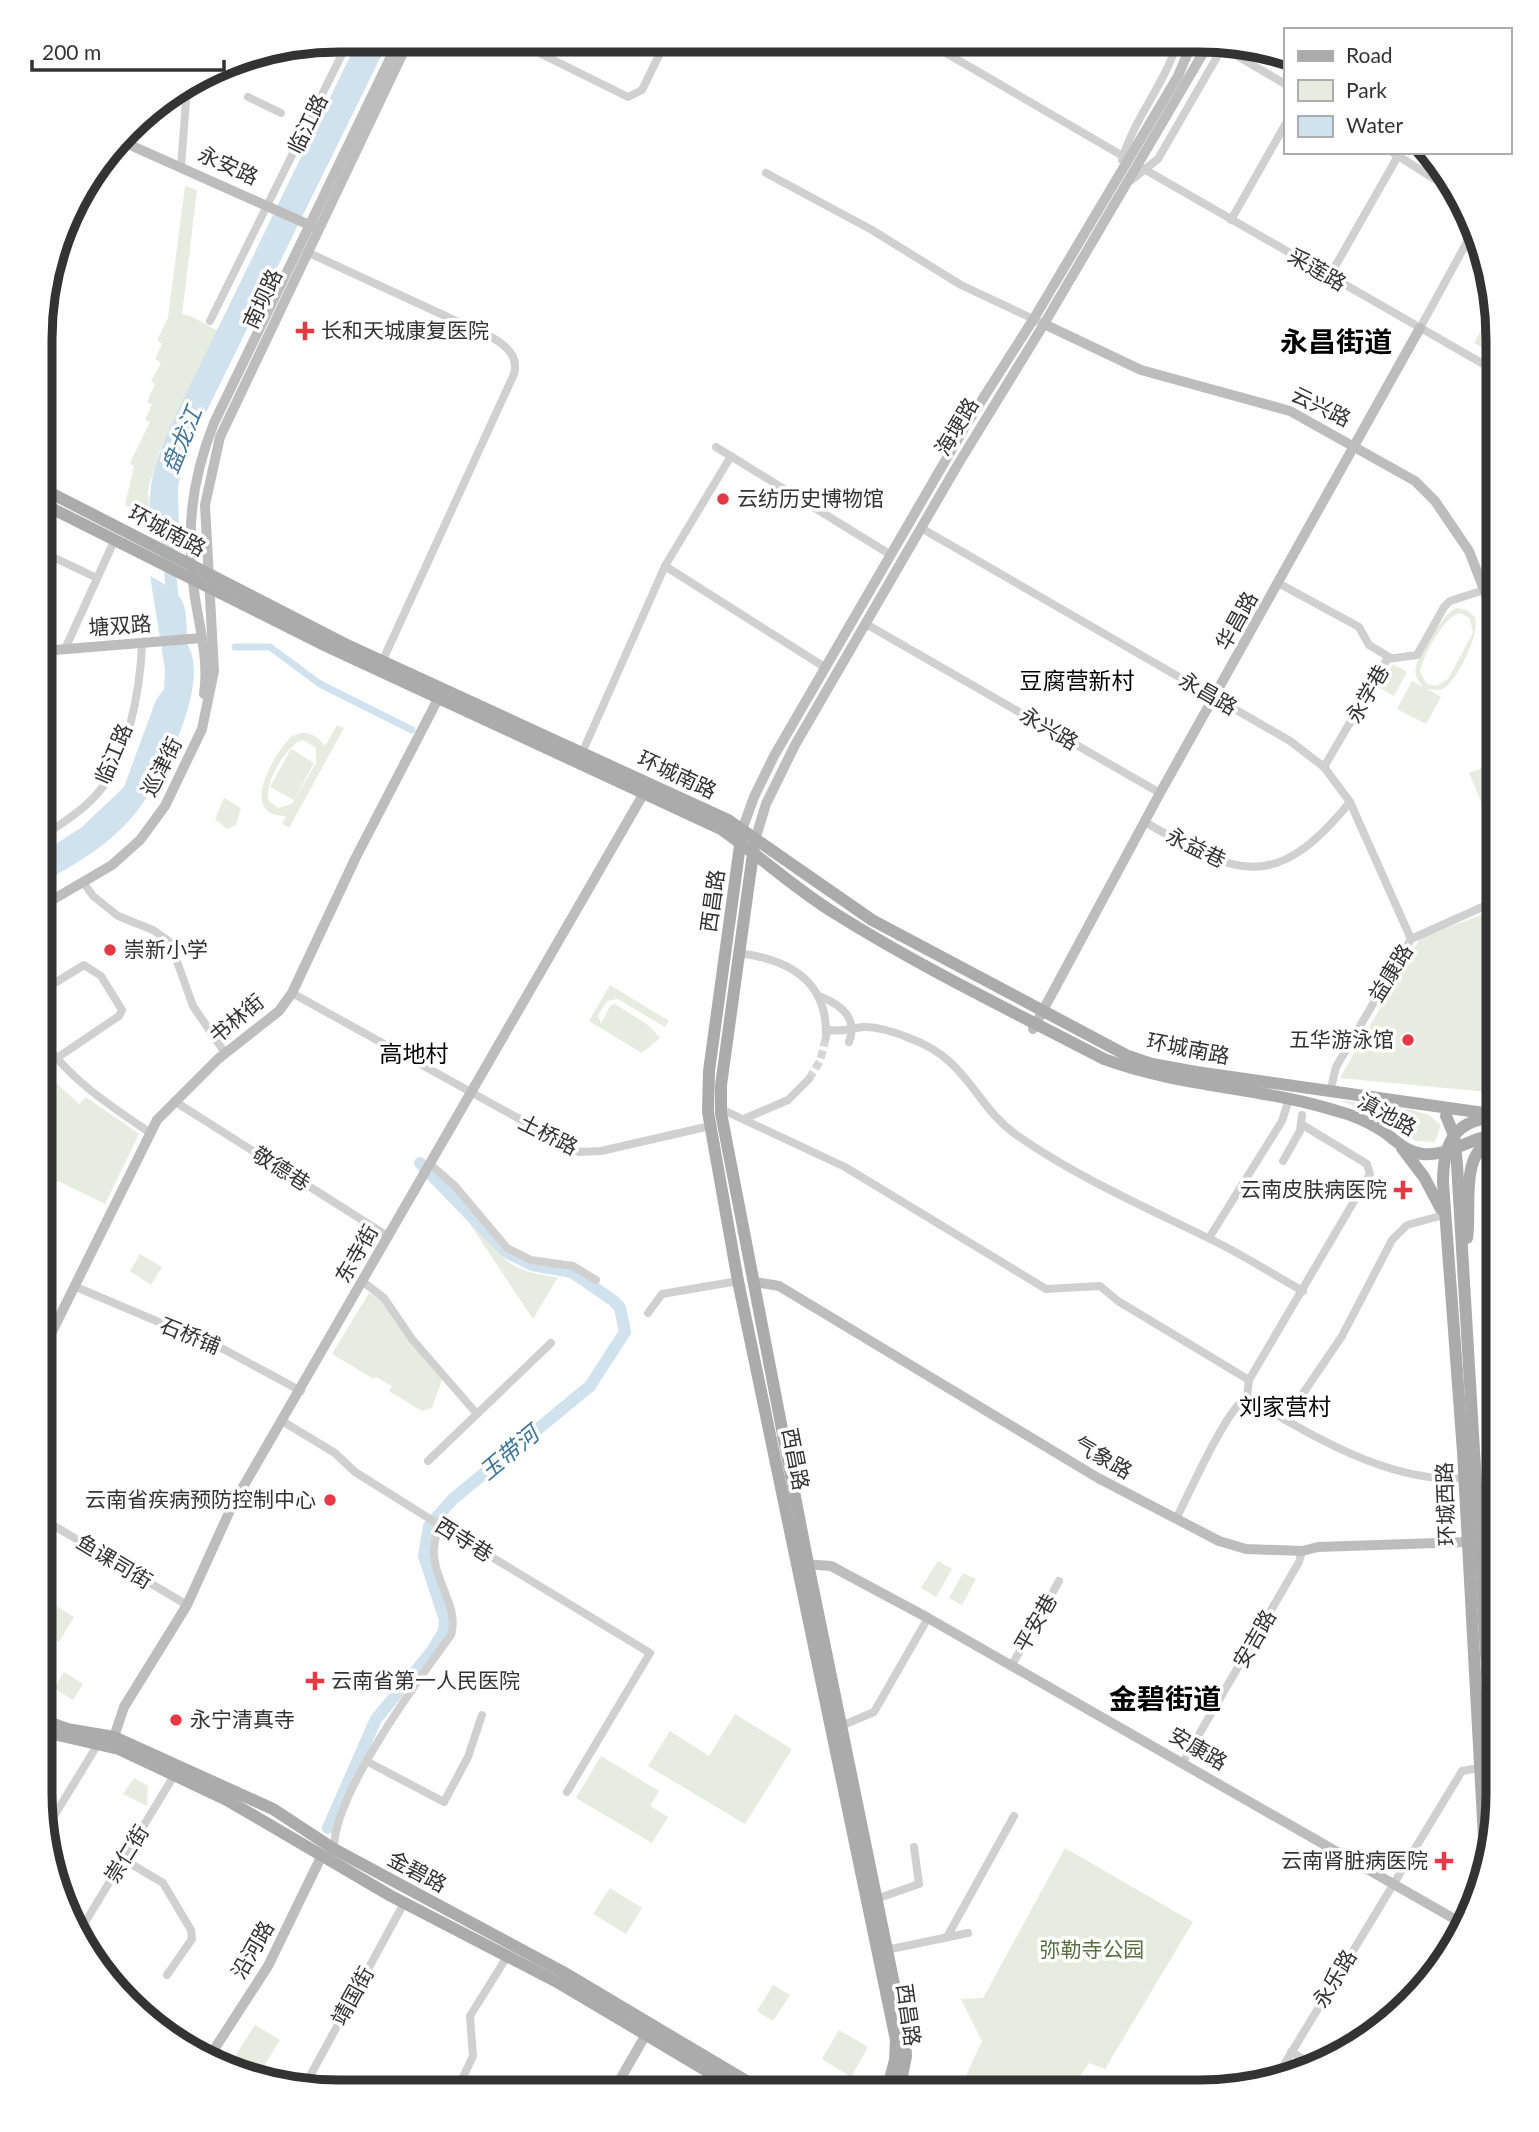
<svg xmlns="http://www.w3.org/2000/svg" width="1539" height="2132" font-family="Lato,'Noto Sans SC',sans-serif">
  <rect width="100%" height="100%" fill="#fff"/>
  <g fill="#e6ecdf" fill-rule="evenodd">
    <path d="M185,186l12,4 -15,124 11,3 25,14 -59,121 -11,38 2,27 -25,-12 9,-39 -4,-3 20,-41 -5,-2 7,-16 -5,-2 8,-18 -4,-3 10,-18 -6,-4 7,-15 -5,-4 11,-22z"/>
    <path d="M1492,311l7,28v18l-25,-14z"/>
    <path d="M1457,608l9,2 9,7c6,14 -17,63 -31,71 -5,3 -10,2 -16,1l13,8 -15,27 -29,-15 15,-28 11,6c-5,-6 -9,-12 -7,-21 4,-14 27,-54 41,-58zM1460,613l10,5 3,15 -25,46 -12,7 -9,-2 -7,-12c2,-15 25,-57 40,-59z"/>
    <path d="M1393,664l14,8 -13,24 -14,-8z"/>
    <path d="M337,725l7,3 -55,100 -7,-4 4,-8c-49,0 -12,-62 5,-79 14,-8 25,-3 34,9zM303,740l13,8v15l-24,41 -14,4 -9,-7c-6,-16 17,-57 34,-61z"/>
    <path d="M291,749l23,14 -20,37 -24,-13z"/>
    <path d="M1499,762v82l-30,-71z"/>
    <path d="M224,798l17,10 -5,17 -9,4 -12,-10z"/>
    <path d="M1498,909v184l-158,-15 81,-141z"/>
    <path d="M610,985l59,36 -4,6 -47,-28 -11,2 -9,14 3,9 9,-18 5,-2 33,21 12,13 -18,15 -53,-32z"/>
    <path d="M43,1071l36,33 7,-7 53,37 -34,70 -47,-23 -17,11z"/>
    <path d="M1340,1100l72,10 17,5 12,10 -6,17 -19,-1 -41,-26z"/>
    <path d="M471,1220c30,38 37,52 87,57l-25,42 -65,-98z"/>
    <path d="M140,1254l22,13 -11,18 -21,-14z"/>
    <path d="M369,1293l17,11 56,76 -10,28 -10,3 -33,-20 3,-5 -16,-9 -2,2 -42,-25z"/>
    <path d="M938,1561l14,8 -16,28 -15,-9z"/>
    <path d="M963,1573l13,6 -14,26 -13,-7z"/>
    <path d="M43,1598l31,19 -15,25 -18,-11z"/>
    <path d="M64,1672l19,12 -10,16 -19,-12z"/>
    <path d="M735,1714l57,35 -47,75 -97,-58 22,-35 39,25z"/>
    <path d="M601,1756l58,35 -9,15 18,11 -16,26 -76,-45z"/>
    <path d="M134,1778l14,8 -1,20 -24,-12z"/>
    <path d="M1065,1848l128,74 -88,147 -16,-6 -19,28h-76l-6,-4 -3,4h-26l23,-50 -21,-42 22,-1z"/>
    <path d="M610,1888l32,20 -16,26 -33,-20z"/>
    <path d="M773,1985l17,10 -17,26 -16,-10z"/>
    <path d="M255,2025l25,15 -23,37 -25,-16z"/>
    <path d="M839,2030l29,17 -17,30 -29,-18z"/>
  </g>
  <g fill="#cfe2ee">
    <path d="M358,40h31l-201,409 -10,37 1,51 -29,-18c-2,-38 6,-60 21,-94z"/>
    <path d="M150,576c40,21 35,26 38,70 24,40 -32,149 -63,179 -24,25 -53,41 -83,58v-30l40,-26 42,-40 32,-87 8,-11 1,-20z"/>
  </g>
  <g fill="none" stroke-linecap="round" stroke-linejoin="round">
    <path stroke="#cfe2ee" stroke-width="7" d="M235,647h35l50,37 92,46"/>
    <g stroke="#cfe2ee" stroke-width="12">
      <path d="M165,517l8,86"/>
      <path d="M328,1828l48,-109 56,-68 12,-20 1,-11 -21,-64 5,-30 24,-27 137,-113 35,-54 -5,-24 -6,-7 -42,-29 -40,-7 -26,-13 -86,-89"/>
    </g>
    <path stroke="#d6d6d6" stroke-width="8" stroke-dasharray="8 4" stroke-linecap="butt" d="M809,1079l11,-18 6,-24"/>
    <g stroke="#d0d0d0" stroke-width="8">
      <path d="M515,41l113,56 14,-7 24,-49"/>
      <path d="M927,42l201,117"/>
      <path d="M1222,47l63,37"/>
      <path d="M248,97l33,16"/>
      <path d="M1392,152l63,40"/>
      <path d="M1122,160c12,-42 43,-76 55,-117"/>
      <path d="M1137,165l362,208"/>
      <path d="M181,167l6,-79"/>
      <path d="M766,173l106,57 89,55 83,39"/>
      <path d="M1130,181l28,-22 67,-116"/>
      <path d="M1231,220l54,-95"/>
      <path d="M307,252l186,86c14,8 26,19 21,36l-132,288"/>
      <path d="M1329,277l69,-121"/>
      <path d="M210,321l139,-281"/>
      <path d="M1420,328l53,-97"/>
      <path d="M716,447l175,108"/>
      <path d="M921,528l369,213 34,26 26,35 61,137"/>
      <path d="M42,557l15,2 40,19"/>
      <path d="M665,566l161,102"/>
      <path d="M1280,584l79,43 10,18 20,12"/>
      <path d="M866,624l294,169"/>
      <path d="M65,649l50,-110"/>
      <path d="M582,753l83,-187 66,-110"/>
      <path d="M1324,767l63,-108 30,-4 27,-48 6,-6 34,-11"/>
      <path d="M1145,822c92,54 130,72 205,-20"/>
      <path d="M42,837c20,-14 44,-28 59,-48 28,-37 39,-99 41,-144"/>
      <path d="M83,882l10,14 25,20 35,14 17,12 23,64 32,47"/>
      <path d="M738,953c50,6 90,27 88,84"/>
      <path d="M292,993l287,159 22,-1 109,-25"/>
      <path d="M826,1030c19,2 21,-1 37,-3 12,-1 35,6 46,11 60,21 65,68 109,98 59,41 127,71 192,103 32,15 62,35 93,52"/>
      <path d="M42,1039c27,40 67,66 107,93"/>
      <path d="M42,1068l77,-52 3,-6 -21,-34 -17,-11 -42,26"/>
      <path d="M1330,1092l6,-25 75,-128 87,-39"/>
      <path d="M174,1101l215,136"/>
      <path d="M721,1109l124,58 201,122 54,-3 18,15 131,79"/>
      <path d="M746,1118l42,-18 21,-21"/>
      <path d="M1283,1161l17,-30 2,-16"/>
      <path d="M431,1165l24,21 52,62 24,12 42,6 23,14"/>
      <path d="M1209,1238l73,-117 7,-22"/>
      <path d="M362,1281l22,17 28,41 65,75"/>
      <path d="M76,1287l149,63 76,41"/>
      <path d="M648,1313l14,-19 76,-13"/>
      <path d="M1247,1397l2,-17 121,-206 -3,-10 -66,-40"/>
      <path d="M1247,1397c61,37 143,87 217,81"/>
      <path d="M1285,1420l57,-84 50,-96 15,-15 37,-10"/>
      <path d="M282,1421l53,32 20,19 107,67 188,114 -83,139"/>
      <path d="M428,1461l123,-118"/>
      <path d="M41,1518l146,87"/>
      <path d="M1176,1519c13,-25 50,-110 71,-122"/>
      <path d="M1012,1665l47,-84"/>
      <path d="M841,1726l33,-14 54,-94"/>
      <path d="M368,1762l76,40 24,-45 14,-42"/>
      <path d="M1183,1762l116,-200 3,-11"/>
      <path d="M48,1826l50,-82"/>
      <path d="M334,1849c-1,-54 84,-169 117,-214 11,-36 -34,-67 -10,-110"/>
      <path d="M123,1859l40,24 28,47 1,9 -25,36"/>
      <path d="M876,1899l43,-15 -5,-37"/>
      <path d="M78,1934l97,-160"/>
      <path d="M947,1937l67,-121"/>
      <path d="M886,1950l82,-17"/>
      <path d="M1291,2052l23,13"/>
      <path d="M1279,2073l183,-302 17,-3"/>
      <path d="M303,2089l101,-186"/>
      <path d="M457,2090l16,-34 -3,-40 38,-61"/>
    </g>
    <g stroke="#bdbdbd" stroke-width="10">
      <path d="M121,141l195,87"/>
      <path d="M1044,324l97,46 149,41 125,70 20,20 34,50 30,77"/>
      <path d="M42,651l160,-13"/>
      <path d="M204,694c5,-32 -4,-65 -9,-96 -9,-64 -5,-115 19,-175l185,-383"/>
      <path d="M742,830l12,-33 20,-41 192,-331 67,-105 145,-244 14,-33"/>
      <path d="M755,840l11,-36 29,-59 162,-279 87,-142 165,-281"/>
      <path d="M42,906l70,-41 28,-25 25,-34 37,-77 12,-58 -9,-166 15,-68 189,-397"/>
      <path d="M1033,1029l127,-236 260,-465"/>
      <path d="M755,1282l24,4 319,192 121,63 27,8 56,2 16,-4 149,-5"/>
      <path d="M41,1354l116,-234 61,-61 61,-48 13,-18 64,-136 82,-158"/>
      <path d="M1480,1542l18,-2"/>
      <path d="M803,1564l28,2 97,52 537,307"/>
      <path d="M114,1737l10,-30 63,-102 45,-99 412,-713"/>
      <path d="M208,2059l60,-93 54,-111"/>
      <path d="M614,2090l35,-61"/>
    </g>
    <g stroke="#ababab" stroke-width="12">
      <path d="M43,489l306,157 379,174 144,100 256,136 24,8 44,8 302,43"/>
      <path d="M43,504l277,139 401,186c39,27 74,60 115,85 86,54 178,98 268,145 75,28 157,28 233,52 16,4 31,11 44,19 14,9 24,22 41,24 28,3 49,-18 76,-19"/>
      <path d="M741,838l-32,233 -1,41 30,169 158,759 -1,20 -8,31"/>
      <path d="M754,846l-33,239v28l87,451 97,474 1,18 -7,35"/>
      <path d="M1446,1116l8,19 3,29 39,658"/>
      <path d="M1402,1148l22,29 17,32"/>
      <path d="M1467,1238c5,-32 -9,-87 29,-99"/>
      <path d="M40,1719l27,10 47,8 159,72 61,40 229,123 200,119"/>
      <path d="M40,1731l79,18 108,51 164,96 168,87 180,107"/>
      <path d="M1486,1875l-23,-423 -20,-269c0,-36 9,-62 48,-65"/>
    </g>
    <path stroke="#d0d0d0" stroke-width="8" d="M821,997c21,8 37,22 28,45"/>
  </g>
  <g fill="#e63946" stroke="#fff" stroke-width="2.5">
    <path d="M301.5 320.5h7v7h7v7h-7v7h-7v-7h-7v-7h7z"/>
    <circle cx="723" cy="499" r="7"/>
    <circle cx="110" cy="950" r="7"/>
    <circle cx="1408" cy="1040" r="7"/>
    <path d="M1399.5 1179.5h7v7h7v7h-7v7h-7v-7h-7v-7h7z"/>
    <circle cx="330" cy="1500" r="7"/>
    <path d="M311.5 1670.5h7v7h7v7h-7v7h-7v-7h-7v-7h7z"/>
    <circle cx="176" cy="1720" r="7"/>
    <path d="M1440.5 1850.5h7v7h7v7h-7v7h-7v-7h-7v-7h7z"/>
  </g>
  <g text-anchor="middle" stroke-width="7" stroke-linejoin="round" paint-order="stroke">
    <g font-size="21" fill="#333" stroke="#fff">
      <text transform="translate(308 124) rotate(-64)" y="7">临江路</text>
      <text transform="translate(228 166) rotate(24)" y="7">永安路</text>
      <text transform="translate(1317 270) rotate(30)" y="7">采莲路</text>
      <text transform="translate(263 299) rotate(-65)" y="7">南坝路</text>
      <text transform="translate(1321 407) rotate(26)" y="7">云兴路</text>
      <text transform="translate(957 427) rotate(-59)" y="7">海埂路</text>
      <text transform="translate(167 531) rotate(28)" y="7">环城南路</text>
      <text transform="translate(1237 621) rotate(-61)" y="7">华昌路</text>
      <text transform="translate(120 626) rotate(-4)" y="7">塘双路</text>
      <text transform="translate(1208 694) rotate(30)" y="7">永昌路</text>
      <text transform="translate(1368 694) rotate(-60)" y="7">永学巷</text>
      <text transform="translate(1049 729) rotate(30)" y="7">永兴路</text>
      <text transform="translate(114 754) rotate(-67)" y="7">临江路</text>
      <text transform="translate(162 767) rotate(-63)" y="7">巡津街</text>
      <text transform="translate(677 775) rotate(25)" y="7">环城南路</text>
      <text transform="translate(1196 848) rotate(26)" y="7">永益巷</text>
      <text transform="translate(713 901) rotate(-82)" y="7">西昌路</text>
      <text transform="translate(1391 973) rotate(-58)" y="7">益康路</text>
      <text transform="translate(237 1019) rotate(-40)" y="7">书林街</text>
      <text transform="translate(1188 1049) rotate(11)" y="7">环城南路</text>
      <text transform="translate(1387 1115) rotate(29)" y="7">滇池路</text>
      <text transform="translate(548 1135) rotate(27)" y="7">土桥路</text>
      <text transform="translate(281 1169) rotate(32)" y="7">敬德巷</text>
      <text transform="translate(357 1254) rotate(-60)" y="7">东寺街</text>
      <text transform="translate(190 1336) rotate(22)" y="7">石桥铺</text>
      <text transform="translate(1103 1458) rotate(30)" y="7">气象路</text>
      <text transform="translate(795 1459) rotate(79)" y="7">西昌路</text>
      <text transform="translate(1446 1504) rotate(-92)" y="7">环城西路</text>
      <text transform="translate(464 1540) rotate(32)" y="7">西寺巷</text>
      <text transform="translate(114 1562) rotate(31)" y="7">鱼课司街</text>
      <text transform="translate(1036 1623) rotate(-60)" y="7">平安巷</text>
      <text transform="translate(1255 1639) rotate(-60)" y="7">安吉路</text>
      <text transform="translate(1198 1749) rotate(30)" y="7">安康路</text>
      <text transform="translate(127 1854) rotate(-58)" y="7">崇仁街</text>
      <text transform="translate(417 1872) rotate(28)" y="7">金碧路</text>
      <text transform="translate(253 1950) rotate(-60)" y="7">沿河路</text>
      <text transform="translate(1335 1979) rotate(-59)" y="7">永乐路</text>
      <text transform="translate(353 1996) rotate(-61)" y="7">靖国街</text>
      <text transform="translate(908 2015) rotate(82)" y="7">西昌路</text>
    </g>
    <g font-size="21" fill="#333" stroke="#fff" text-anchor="start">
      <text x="321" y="338">长和天城康复医院</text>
      <text x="737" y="506">云纺历史博物馆</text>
      <text x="124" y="957">崇新小学</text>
      <text x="1394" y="1047" text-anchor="end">五华游泳馆</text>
      <text x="1387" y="1197" text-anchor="end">云南皮肤病医院</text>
      <text x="316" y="1507" text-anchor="end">云南省疾病预防控制中心</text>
      <text x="331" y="1688">云南省第一人民医院</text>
      <text x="190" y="1727">永宁清真寺</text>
      <text x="1428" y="1868" text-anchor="end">云南肾脏病医院</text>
    </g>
    <g font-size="21" fill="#56703f" stroke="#fff">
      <text x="1092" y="1957">弥勒寺公园</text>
    </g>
    <g font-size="23" font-style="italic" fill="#3f7597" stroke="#fff">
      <text transform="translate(182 440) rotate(-68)" y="8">盘龙江</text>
      <text transform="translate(509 1453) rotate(-40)" y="8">玉带河</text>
    </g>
    <g font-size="23" fill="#000" stroke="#fff">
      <text x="1077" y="689">豆腐营新村</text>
      <text x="414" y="1062">高地村</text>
      <text x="1285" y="1415">刘家营村</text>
    </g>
    <g font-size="28" font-weight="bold" fill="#000" stroke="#fff">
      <text x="1336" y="352">永昌街道</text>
      <text x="1165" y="1709">金碧街道</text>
    </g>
  </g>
  <path d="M0 0H1539V2132H0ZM339 52H1199A287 287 0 0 1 1486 339V1793A287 287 0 0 1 1199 2080H339A287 287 0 0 1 52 1793V339A287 287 0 0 1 339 52Z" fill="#fff" fill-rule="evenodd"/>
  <path fill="none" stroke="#333" stroke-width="9" d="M339 52H1199A287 287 0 0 1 1486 339V1793A287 287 0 0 1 1199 2080H339A287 287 0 0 1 52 1793V339A287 287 0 0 1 339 52Z"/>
  <rect x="1284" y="28" width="228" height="126" fill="#ffffff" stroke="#adadad" stroke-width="2"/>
  <rect x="1298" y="51" width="35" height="10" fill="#ababab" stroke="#adadad" stroke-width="2"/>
  <text x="1346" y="63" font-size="21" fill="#333333">Road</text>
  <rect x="1298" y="80" width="35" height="21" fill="#e6ecdf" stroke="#adadad" stroke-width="2"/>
  <text x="1346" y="98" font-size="21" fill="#333333">Park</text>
  <rect x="1298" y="116" width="35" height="21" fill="#cfe2ee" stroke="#adadad" stroke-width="2"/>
  <text x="1346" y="133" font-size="21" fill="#333333">Water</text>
  <path d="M32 60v10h192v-10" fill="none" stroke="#333333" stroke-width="3.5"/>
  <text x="42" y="60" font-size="21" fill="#333333" stroke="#ffffff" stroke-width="5" paint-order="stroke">200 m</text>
</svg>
